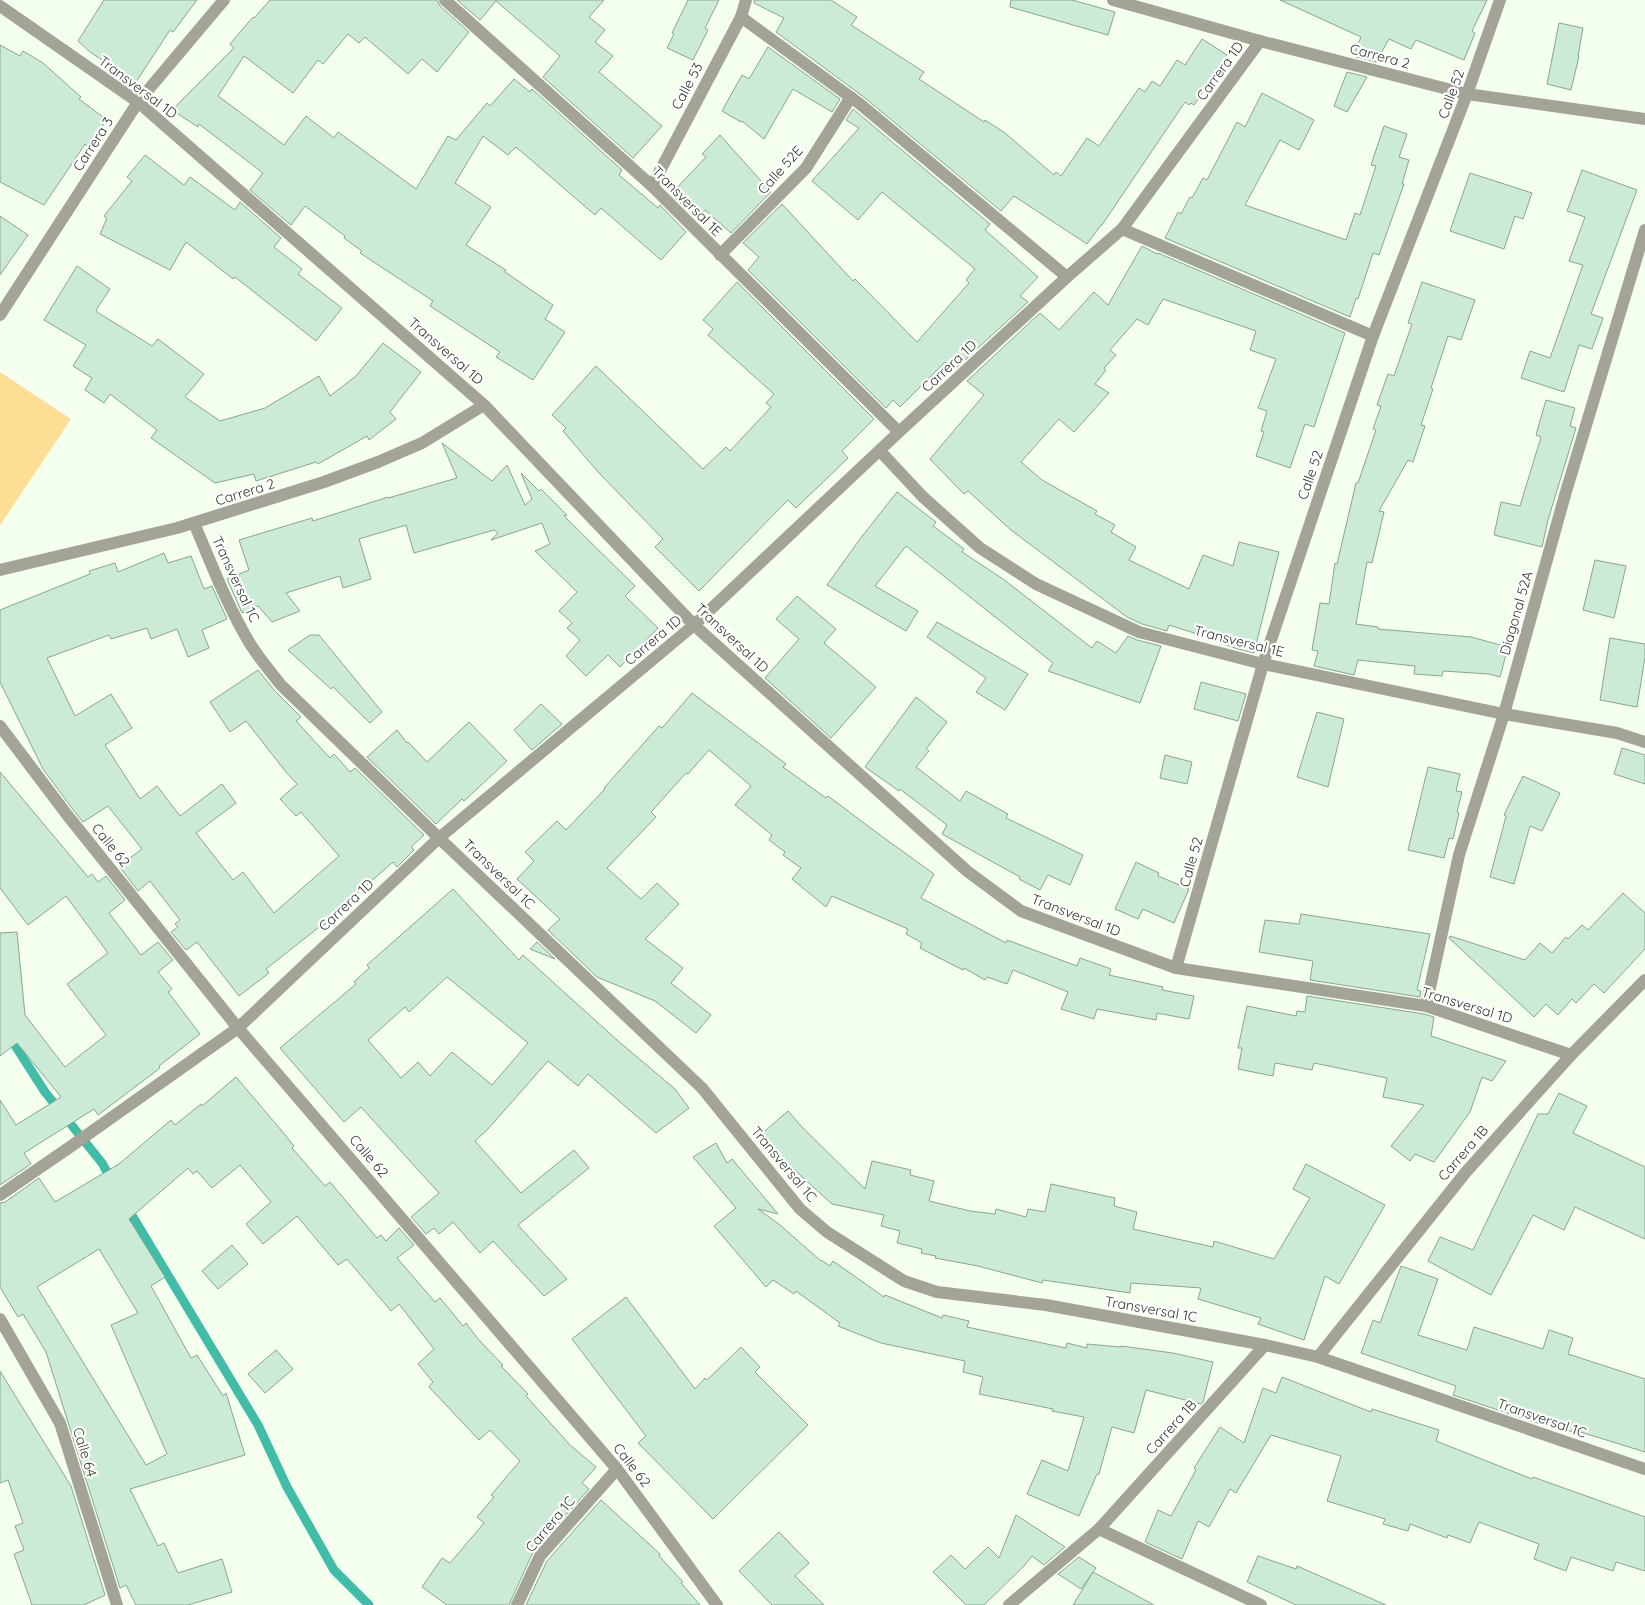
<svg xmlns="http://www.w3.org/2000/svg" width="1645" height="1605" font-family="Quicksand,sans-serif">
  <rect width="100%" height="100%" fill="#f4ffed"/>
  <path fill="#fdde94" d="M0,372l71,47 -71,106z"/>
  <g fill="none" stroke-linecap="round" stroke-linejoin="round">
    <g stroke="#41bda7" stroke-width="9">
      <path d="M0,1022l45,70 57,71 10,18"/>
      <path d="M127,1207l131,218 29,62 47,83 35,35"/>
    </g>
  </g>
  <g fill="#ccebd6" stroke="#88a692" fill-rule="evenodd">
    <path d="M104,0h93l-24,32 -3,-2 -34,52 -46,-30 -12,-11z"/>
    <path d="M270,0h167l3,6 29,26 -32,40 -15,-13 -14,15 -43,-37 -6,6 -11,-9 -25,30 -5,-4 -25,33 -49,-37 -26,40 66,49 22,-29 28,22 4,-6 78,57 32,-53 8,4 31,-37 3,3 24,-27 16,13 2,-3 90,81 -3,5 39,33 2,-3 26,27 -25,28 -60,-52 -6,7 -79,-68 -8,8 -25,-19 -28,47 36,24 -25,38 40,25 -1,2 48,33 -8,14 20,13 -32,48 -37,-23 4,-5 -70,-46 3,-5 -73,-48 2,-2 -18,-13 1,-2 -40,-30 -14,19 -41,-35 13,-17 -64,-49 -1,3 -26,-17 62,-62 -4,-4 23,-27 1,1z"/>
    <path d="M457,0h147l-15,17 16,13 -10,12 18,14 -14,16 63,54 -29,32 -90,-81 17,-21 -64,-55 -16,19z"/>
    <path d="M688,0h31l-14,28 3,2 -15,30 -26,-12 7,-14 -2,-1z"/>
    <path d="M754,0h77l26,17 -6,8 73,47 -5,7 65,43 1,-2 20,13 49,42 2,-3 5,4 26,-38 12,8 40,-58 6,4 7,-11 8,5 17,-26 8,5 17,-26 25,16 -33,50 -3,-2 -2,2 -4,-3 -83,123h-1l-14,19 -73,-48 -13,15 -136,-113 -89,-66 8,-14 -30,-15z"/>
    <path d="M1011,0h61l43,12 -7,23 -98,-28z"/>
    <path d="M1280,0h207l-15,31 3,2 -11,27 -48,-20 -5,9 -22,-10 -13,23 -23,-6 8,-19z"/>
    <path d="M1559,23l24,5 -5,28h1l-8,34 -24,-6z"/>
    <path d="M0,45l20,11 3,-5 20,12 38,34 -2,2 28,21 -20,26 -2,-2 -41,61 -44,-23z"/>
    <path d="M768,47l72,52 -8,13 -39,-23 -29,50 -22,-18 -1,1 -19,-11 20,-36 7,4z"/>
    <path d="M1347,72l20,5 -20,35 -13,-6z"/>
    <path d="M1262,93l52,27 -15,30 -19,-10 -35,65 101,35 9,-27 5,2 16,-49 -5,-1 13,-39 23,8 -8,23 10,3 -7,24h2l-25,71 -6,-2 -15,46 -2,-1 -6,19 -185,-79 13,-26 3,2 9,-17 2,1 11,-20 4,2 30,-58 8,5z"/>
    <path d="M853,109l137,115 -5,6 53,47 -18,19 8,6 -74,68 -9,-8 -45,45 -7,-7 -7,8 -138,-138 11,-13 -16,-14 39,-39 71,77 2,-2 62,63 52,-59 -3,-3 9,-11 -93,-77 -24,28 -46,-39 47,-53 -13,-8z"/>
    <path d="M720,135l51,57 -40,41 -26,-23 -8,9 -26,-25 35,-37 -4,-3z"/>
    <path d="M145,155l39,30 6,-8 45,33 5,-8 41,36 -7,9 28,22 -4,5 44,34 -26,33 -81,-64 -2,2 -47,-37 -16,28 -70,-36 7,-16 -3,-2 28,-35 -5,-4z"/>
    <path d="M1582,170l55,20 -46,124 12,4 -11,31 -13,-4 -15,47 -43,-14 9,-27 20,7 33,-93 -14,-4 16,-44 -18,-6z"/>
    <path d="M1470,173l62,20 -9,26 -8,-3 -11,33 -54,-18z"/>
    <path d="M0,216l28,19 -28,40z"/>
    <path d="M1142,246l15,8 1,-1 187,80 -31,94 -9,-3 -15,44 -34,-12 8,-24 -3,-1 6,-20 -9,-3 18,-49 -26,-9 6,-19 -93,-32 -15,26 -11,-6 -27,31 6,5 -12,13 2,2 -11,14 14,9 -35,39 -15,-13 -38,43 21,18 55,31 -2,3 20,11 -4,7 25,15 -7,13 60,29 14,-34 30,11 6,-24 40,10 -25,101 -16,-4 -47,-17 -22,-7 -2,6 -25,-7 -15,-7 -116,-87 -43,-39 -4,3 -34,-35 54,-64 -17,-14 73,-68 19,17 35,-38 14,13z"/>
    <path d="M77,266l33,23 -14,21 1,2 55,34 6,-7 46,35 -19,23 35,24 45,-13 54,-32 11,20 26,-20 27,-33 38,29 -31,40 6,7 -27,21 -2,-4 -49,28 -2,-2 -60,19 -2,-7 -39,9 -64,-45 6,-8 -47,-36 -6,9 -19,-13 7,-12 -19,-12 13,-21 -42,-25z"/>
    <path d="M737,282l137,137 -32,32 6,7 -52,50 -8,-8 -89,91 -44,-44 8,-8 -65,-67 -35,-41 3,-3 -14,-13 44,-49 107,103 23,-22 4,4 41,-44 -5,-4 8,-9 -66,-59 5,-6 -10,-9z"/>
    <path d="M1422,282l53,18 -14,40 -13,-4 -17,52 2,1 -12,36 4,1 -12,36 -5,-2 -29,51 5,1 -12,51 -5,-1 -11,62 22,3v2l93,8 37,10 -8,30 -11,-3 -46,-3 -1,5 -28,-2 1,-8 -57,-6 -4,15 -40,-9 4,-15 -6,-1 8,-47 9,1 6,-41 2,1 19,-81h2l18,-53 -3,-1 8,-23 -4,-1 11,-31 6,2 18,-52 -4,-1z"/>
    <path d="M1546,400l29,8 -5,18 6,2 -28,92 -6,27 -48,-12 7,-33 19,4 21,-69 -5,-2z"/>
    <path d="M442,443l50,38 15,-16 18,40 7,-6 -11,-26 18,18 2,-2 26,26 -3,1 71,70 -10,10 33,32 -38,39 -12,-12 -22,21 -20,-20 14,-16 -13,-12 5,-5 -13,-12 18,-19 -42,-41 15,-7 -8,-21 -51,17 7,-7 -4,-3 -80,23 -8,-28 -47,14 12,40 -28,9 -3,-12 -54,17 14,18 -28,11 -14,-16 -16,7 -15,-34 22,-9 -10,-30 73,-22 1,3 75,-24v1l69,-20z"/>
    <path d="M897,492l39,30 -3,4 31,23 -2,3 41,27 89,69 5,-7 19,12 12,-17 9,4 24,6 -21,57 -92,-32 5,-8 -147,-117 -31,40 43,25 -12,20 -79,-46 33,-46z"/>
    <path d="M164,553l4,10 23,-7 13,33 8,-3 15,33 -25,11 7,18 -21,9 -11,-28 -26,10 -4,-11 -36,11 -2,-4 -62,23 28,58 36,-22 21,34 -27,17 35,54 17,-13 23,30 42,-32 14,19 -40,30 37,47 10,-8 31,41 65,-57 -38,-44 -5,4 -16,-17 17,-15 -11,-12 -40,-51 -16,11 -20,-30 48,-32 17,21 26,26 -5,4 34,37 4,-4 16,18 5,-4 69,67 -13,12 3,3 -17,17 -4,-5 -49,43 1,1 -21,19 -1,-1 -57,45 3,4 -30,23 -42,-54 -11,8 -15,-18 7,-5 -3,-3 5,-4 -30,-39 -12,10 -19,-25 23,-17 -34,-43 -25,16 -9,-11 -31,-42 -43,-87v-72l90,-36 -1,-3 26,-8 3,9z"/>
    <path d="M1595,560l31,6 -12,52 -31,-8z"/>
    <path d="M797,596l39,33 -12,14 52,44 -45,51 -66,-60 34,-39 -23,-20z"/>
    <path d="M937,622l91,52 -23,36 -29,-18 10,-14 -59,-41z"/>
    <path d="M310,635h9l63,77 -12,11 -37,-36 -2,2 -43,-39z"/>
    <path d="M1610,638l35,6v13l-8,50 -37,-7z"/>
    <path d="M1201,682l45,12 -8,27 -44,-12z"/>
    <path d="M692,693l94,71 -3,3 43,31 2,-2 52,39 54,39 -13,24 85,45 1,-3 70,26 3,-8 31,11 -2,6 54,12 -1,3 32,6 -5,23 -32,-6 -1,7 -59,-11 -3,10 -33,-10 7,-17 -55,-22 -6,14 -20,-7 -2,3 -21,-12 -1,2 -43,-22 2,-5 -16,-9 2,-5 -76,-33 -6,11 -34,-28 9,-11 -18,-13 2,-3 -16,-12 3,-5 -37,-30 16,-19 -42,-36 -21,24 -2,-1 -35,39 5,5 -49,51 34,31 16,-16 22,21 -34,35 38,29 -12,15 40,32 -15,18 -41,-32 -58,-24 -49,-47 12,-11 -43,-40 17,-18 -9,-9 32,-31 9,9 39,-41 -1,-1 55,-62 3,2z"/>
    <path d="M916,697l31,25 -21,27 3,2 -13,16 44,34 6,-10 42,23 -2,4 77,37 -13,30 -22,-10 -8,15 -21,-11 1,-2 -78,-43 5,-9 -47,-36 -1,2 -34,-24z"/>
    <path d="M541,704l21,20 -30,26 -18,-20z"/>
    <path d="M1317,712l27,7 -16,68 -31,-10z"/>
    <path d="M469,722l38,39 -43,40 -2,-2 -26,25 -69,-67 30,-27 10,13 1,-1 19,20z"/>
    <path d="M1622,748l23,7v29l-31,-10z"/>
    <path d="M1165,755l27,7 -5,22 -27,-6z"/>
    <path d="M1428,767l32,7 -4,17 6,1 -5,20 2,1 -6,26 -4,-1 -5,20 -36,-8z"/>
    <path d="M0,772l88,105 4,-3 6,8 8,-6 19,24 -16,13 32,42 17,-13 15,18 -15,12 14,17 -4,3 32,42 -41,32 1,2 -62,47 -4,-6 -70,44 7,11 -31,21v-85l16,25 45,-28 -44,-54 -17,13v-123l17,-1 8,83 40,52 41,-32 -39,-51 41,-31 -42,-57 -38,29 -28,-37z"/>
    <path d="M1523,776l37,17 -18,38 -12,-5 -16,58 -24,-7 16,-61 -2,-1z"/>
    <path d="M1136,862l23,11 -1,3 31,13 -15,34 -31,-14 -5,10 -23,-10z"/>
    <path d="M453,889l66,71 4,-5 94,85 58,49 14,19 -33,25 -68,-59 -10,12 -30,-25 -60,68 -13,12 46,52 53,-43 15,18 -71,57 49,54 -23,17 -51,-55 -13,12 -27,-31 -14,12 -5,-6 -8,6 -15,-17 28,-24 -78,-86 -17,15 -64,-74 76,-64 -2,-2 15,-14 -2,-3zM447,977l81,66 -36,42 -40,-33 -22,24 -12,-14 -17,16 -33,-38 37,-33 4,5z"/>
    <path d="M1623,893l22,20v36l-41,44 -10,-9 -18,19 -4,-4 -14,16 -12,-11 -12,13 -85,-79 1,-2 75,24 15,-17 12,10 14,-16 2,2 14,-14 6,5z"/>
    <path d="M1301,914l129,20 -13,56 4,1 -1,6 -110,-17 3,-19 -54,-9 6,-32 34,4z"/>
    <path d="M537,942l18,17 -25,-10z"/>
    <path d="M1307,996l117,18 10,3 -3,19 75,25 -14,20 -10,-4 -12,35 -36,50 -19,-8 -5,7 -19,-15 33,-41 -41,-8 4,-19 -73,-15 -2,7 -37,-7 -2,13 -35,-7 4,-21h-4l9,-42 49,10 1,-5 8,1z"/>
    <path d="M236,1077l45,53 13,16 -2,2 33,38 5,-4 47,56 4,-3 5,6 13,-13 15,17 -17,13 38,44 5,-4 23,28 3,-3 12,16 25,26 -2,1 27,28 -2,2 44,49 26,22 -14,16 7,6 -56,63 -24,53h-62l-25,-18 20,-29 8,5 34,-40 -7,-6 17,-20 -3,-2 29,-34 -30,-31 -11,10 -50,-53 4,-5 -15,-18 16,-15 -35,-45 -8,7 -44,-52 -9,6 -41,-49 -34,28 -17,-20 25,-22 -31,-37 -28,23 -15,-17 -4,3 -5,-6 -59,51 36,58 -14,9 40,72 6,-3 26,41 3,-3 19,62 -115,34 28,57 6,-3 14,30 44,-14 10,33 -44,13h-52l-10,-20 -6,3 -74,-236 -23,-38 -5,3 -18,-30v-84l5,-1 34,-24 16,24 64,-38 52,-44 4,5 26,-21 1,2zM99,1249l39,64 -27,12 56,129 -21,11 -109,-178z"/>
    <path d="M1559,1093l28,13 -14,27 72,34v72l-70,-32 -11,23 -31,-15 -42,80 -63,-34 12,-24 33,13 65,-136h10z"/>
    <path d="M788,1111l13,15 64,63 7,-28 39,9 -1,5 24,6 -5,20 41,10 25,3 1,-5 30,8 2,-8 17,3 6,-28 64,14 -1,8 23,6 -4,17 80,18 1,-6 60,18 36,-61 -17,-9 13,-25 79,41 -46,79 -14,-8 -21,64 -46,-16 3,-6 -63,-19 3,-11 -70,-5 -1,10 -87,-13 -1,3 -64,-17 -43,-8 1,-2 -15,-3 1,-4 -25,-6 3,-12 -19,-5 3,-11 -52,-11 -74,-67z"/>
    <path d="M716,1143l11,20 5,-4 46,55 -20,-5 22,16 41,36v-1l9,6 3,-5 51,36 1,-2 57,23 1,-3 26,6 -2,6 99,21 1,-5 20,5v-4l34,3v-1l52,7 40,9 -10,40 -2,2 -55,-14 -12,43 -22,-6 -13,47h-2l-18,42 -52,-22 15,-34 26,11 16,-54 -32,-6 1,-2 -74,-15 4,-17 -20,-5 2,-11 -84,-18 -43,-17 2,-3 -44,-32 -2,3 -21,-14 -7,7 -52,-61 22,-18 -43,-51z"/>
    <path d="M232,1245l16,19 -30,25 -16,-18z"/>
    <path d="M1401,1266l37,13 -20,56 49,15 7,-23 69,22 6,-19 24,8 -5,16 77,25v73l-71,-22 -1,2 -27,-8v2l-93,-31 3,-9 -95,-33 12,-33 7,3z"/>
    <path d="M626,1297l69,92 10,-11 2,2 34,-33 19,20 -5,5 53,53 -95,94 -75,-76 8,-7 -74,-97z"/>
    <path d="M276,1350l17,19 -28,24 -17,-19z"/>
    <path d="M0,1371l71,115 34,109 -21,10h-52l-18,-51 10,-4 -9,-24 8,-3 -15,-43 -8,3z"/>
    <path d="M1282,1377l89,35 1,-3 67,21 -3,11 96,38 1,-2 112,40v54l-29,-9 -3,9 -42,-14 -5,14 -32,-12 5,-15 -60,-22 -9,21 -22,-8 -1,3 -37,-14 -2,7 -25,-7 2,-5 -58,-18 14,-45 -70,-21 -35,58 -6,-4 -21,38 -11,-6 -16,38 -37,-17 13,-32 13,6 25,-46 -2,-2 26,-41 24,16 19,-55 13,5z"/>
    <path d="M601,1500l59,54 -1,2 24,26 -2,1 19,22h-174l21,-44z"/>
    <path d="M1016,1515l49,32 -21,18 -12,-9 -7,9 -41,40h-18l-33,-33 18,-17 14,14 23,-22 11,11z"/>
    <path d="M779,1532l30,31 -14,13 29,29h-52l-33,-34z"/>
    <path d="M1258,1556l38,13 1,-3 89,39h-90l-49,-23z"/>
    <path d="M1079,1557l17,11 -15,21 -23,-15z"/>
    <path d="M1093,1572l61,33h-81z"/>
  </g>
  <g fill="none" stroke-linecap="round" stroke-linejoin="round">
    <g stroke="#a3a497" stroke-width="12">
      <path d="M445,0l207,186 247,246"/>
      <path d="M1113,0l147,41 207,53 178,25"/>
      <path d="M0,6l138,96 346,303 210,220 273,246 54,40 155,57 250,38 145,49"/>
      <path d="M741,17l119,87 207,173"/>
      <path d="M652,186l89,-169 5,-17"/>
      <path d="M1122,229l251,107"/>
      <path d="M720,255l86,-87 45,-71"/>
      <path d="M880,451l43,46 57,51 56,36 103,48 124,32 241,50 113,19 28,9"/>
      <path d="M194,523c17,40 33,82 55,119 9,15 21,29 32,43l158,153 263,250 98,121 27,23 77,49 33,11 109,13 219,40 53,12 327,112"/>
      <path d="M0,570l177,-42 147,-46 54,-20 44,-19 62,-38"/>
      <path d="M0,726l68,90 170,212 379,441 100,136"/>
      <path d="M1176,968l87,-304 110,-328 94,-242 33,-94"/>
      <path d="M1426,1006l33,-151 45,-141 61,-219 80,-265"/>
      <path d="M0,1195l70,-48 168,-119 201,-190 255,-213 205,-193 168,-155 55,-48 138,-188"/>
      <path d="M0,1319l60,104 57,182"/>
      <path d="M1318,1357l148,-185 105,-117 74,-75"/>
      <path d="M1099,1529l162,76"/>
      <path d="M517,1605l23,-49 77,-87"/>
      <path d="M1009,1605l90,-76 166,-184"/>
    </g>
    <path stroke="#a3a497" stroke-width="12" d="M0,315l138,-213 86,-102"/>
  </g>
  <g text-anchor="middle" stroke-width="4.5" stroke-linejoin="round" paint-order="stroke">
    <g font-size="14" fill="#30372c" stroke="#fff">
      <text transform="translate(1380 56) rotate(15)" y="5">Carrera 2</text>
      <text transform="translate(1220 71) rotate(-54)" y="5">Carrera 1D</text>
      <text transform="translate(687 86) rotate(-62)" y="5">Calle 53</text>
      <text transform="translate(138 87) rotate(37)" y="5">Transversal 1D</text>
      <text transform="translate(1451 94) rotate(-70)" y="5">Calle 52</text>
      <text transform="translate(93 144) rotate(-57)" y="5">Carrera 3</text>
      <text transform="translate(780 170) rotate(-48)" y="5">Calle 52E</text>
      <text transform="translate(687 201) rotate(45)" y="5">Transversal 1E</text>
      <text transform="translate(446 351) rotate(41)" y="5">Transversal 1D</text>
      <text transform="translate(949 366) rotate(-43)" y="5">Carrera 1D</text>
      <text transform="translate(1310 475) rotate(-71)" y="5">Calle 52</text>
      <text transform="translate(245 492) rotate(-17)" y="5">Carrera 2</text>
      <text transform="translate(236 579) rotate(65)" y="5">Transversal 1C</text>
      <text transform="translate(1516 613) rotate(-74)" y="5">Diagonal 52A</text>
      <text transform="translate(732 638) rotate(43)" y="5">Transversal 1D</text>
      <text transform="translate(653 640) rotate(-40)" y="5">Carrera 1D</text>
      <text transform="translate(1239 641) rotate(14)" y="5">Transversal 1E</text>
      <text transform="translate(111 845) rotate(51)" y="5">Calle 62</text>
      <text transform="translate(1191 862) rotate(-74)" y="5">Calle 52</text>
      <text transform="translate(499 874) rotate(44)" y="5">Transversal 1C</text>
      <text transform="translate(346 905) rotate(-43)" y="5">Carrera 1D</text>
      <text transform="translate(1076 915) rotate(21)" y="5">Transversal 1D</text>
      <text transform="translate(1467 1005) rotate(17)" y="5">Transversal 1D</text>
      <text transform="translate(1463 1153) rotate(-49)" y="5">Carrera 1B</text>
      <text transform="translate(369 1156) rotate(49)" y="5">Calle 62</text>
      <text transform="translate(784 1164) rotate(50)" y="5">Transversal 1C</text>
      <text transform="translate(1151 1309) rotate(10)" y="5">Transversal 1C</text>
      <text transform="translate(1542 1418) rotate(19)" y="5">Transversal 1C</text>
      <text transform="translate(1171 1427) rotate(-48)" y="5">Carrera 1B</text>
      <text transform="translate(85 1452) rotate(73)" y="5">Calle 64</text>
      <text transform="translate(632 1465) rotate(52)" y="5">Calle 62</text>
      <text transform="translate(550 1524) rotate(-50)" y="5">Carrera 1C</text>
    </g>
  </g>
</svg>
